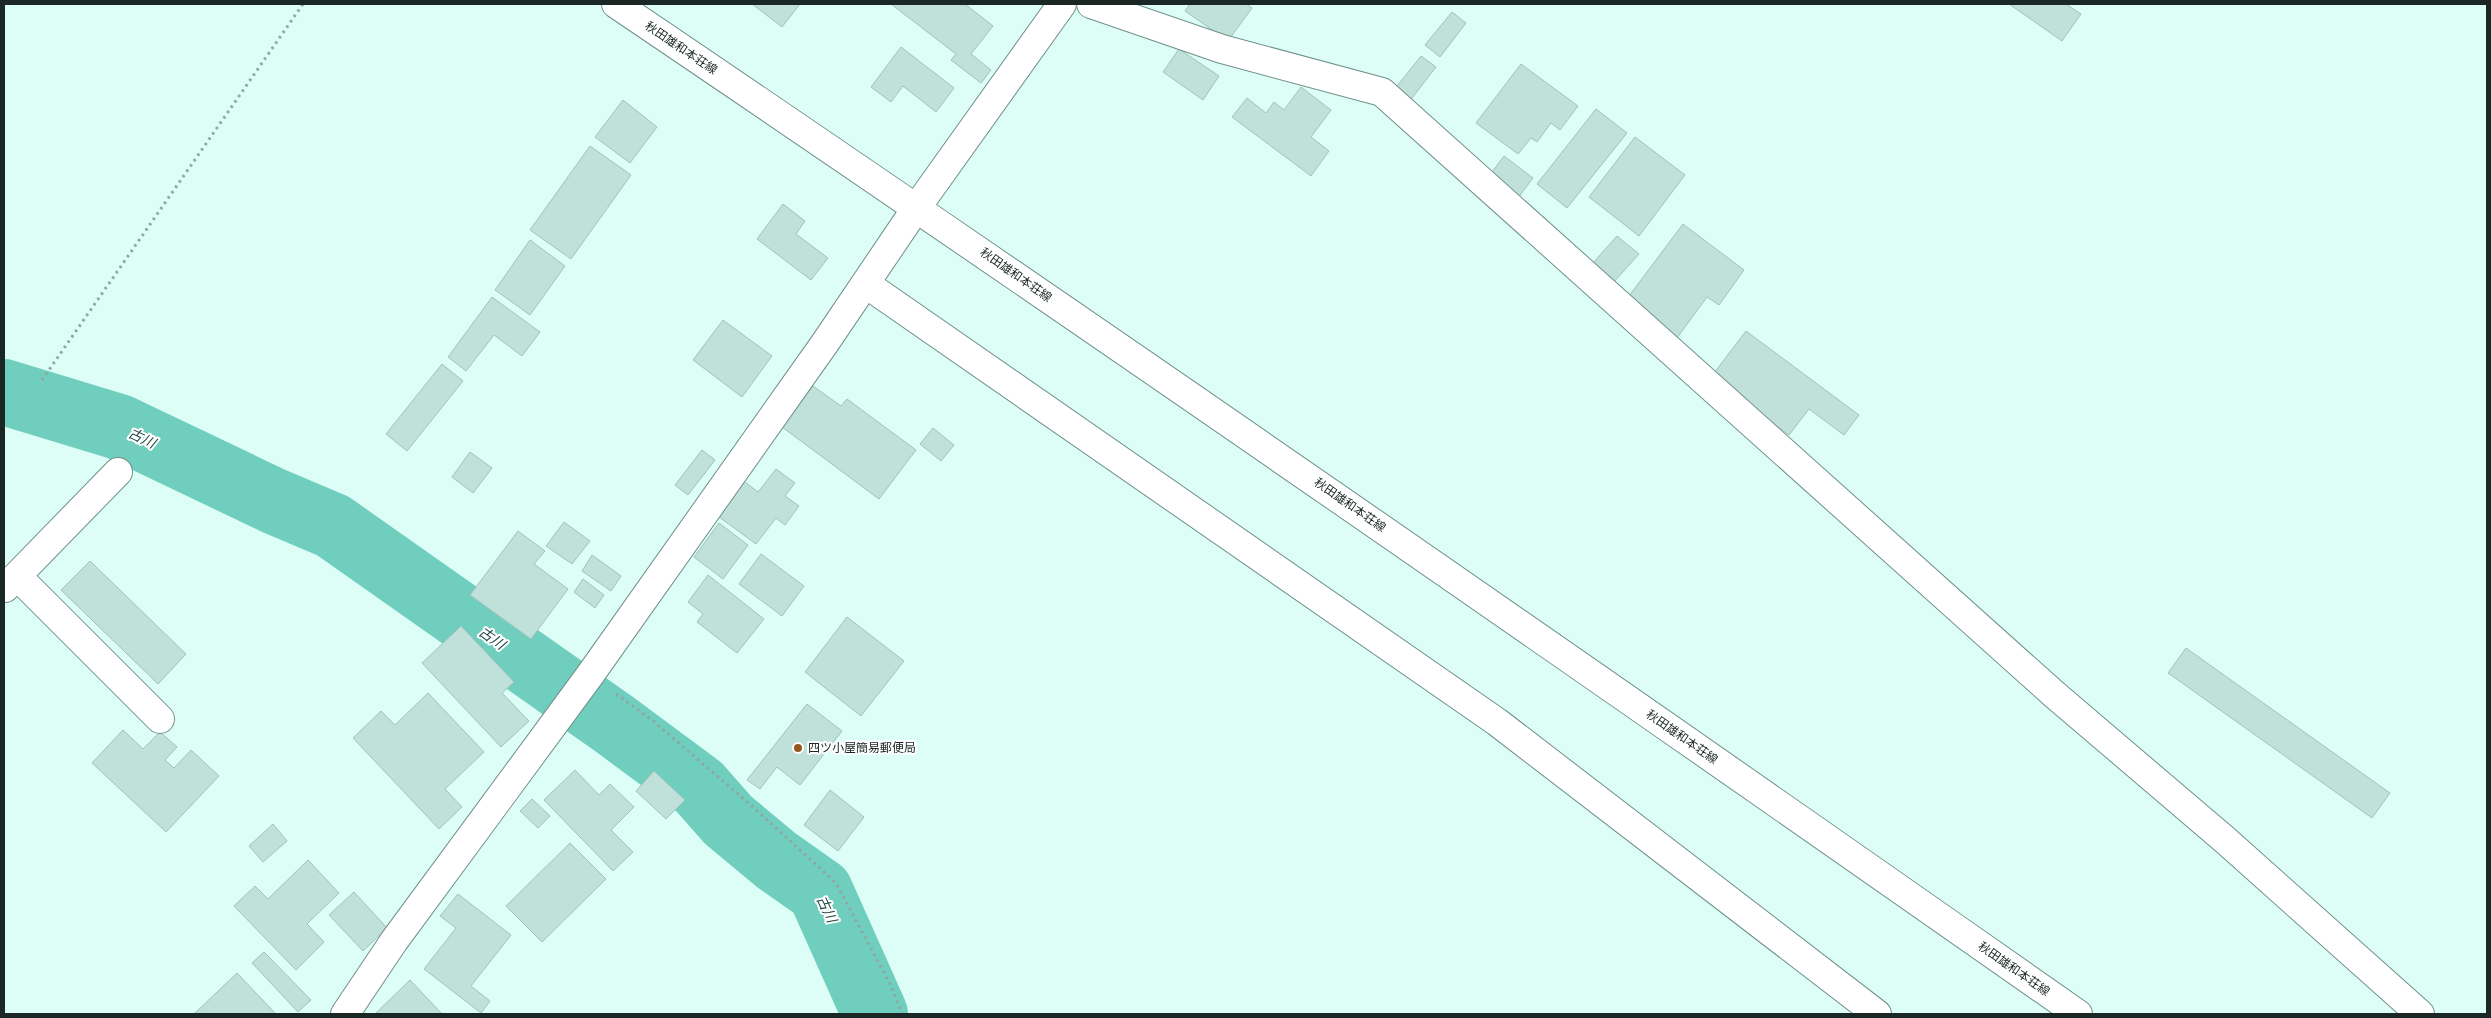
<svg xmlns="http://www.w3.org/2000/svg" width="2491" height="1018" font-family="'Work Sans','Noto Sans JP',sans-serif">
  <rect width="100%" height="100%" fill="#dcfef7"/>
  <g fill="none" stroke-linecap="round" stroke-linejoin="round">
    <path stroke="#70cebe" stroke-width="66" d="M4,392l115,35 155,74 59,25 281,198 85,63 29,33 48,40 44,31 55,123"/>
  </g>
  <g fill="#c0e1da" stroke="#a1c2bb">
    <path d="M752,4h48l-18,23z"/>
    <path d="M891,4h74l28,22 -22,28 20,16 -10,13 -30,-23 5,-6z"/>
    <path d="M1190,4h56l6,4 -24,33 -43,-30z"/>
    <path d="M2009,4h57l15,10 -19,27z"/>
    <path d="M1452,12l14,11 -26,34 -15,-12z"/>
    <path d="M901,47l53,41 -18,24 -33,-26 -12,16 -20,-15z"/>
    <path d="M1179,49l40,27 -16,24 -40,-28z"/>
    <path d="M1421,56l15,11 -27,35 -15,-12z"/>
    <path d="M1521,64l57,42 -18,24 -9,-7 -14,19 -6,-4 -13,16 -42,-31z"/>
    <path d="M1301,87l30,23 -20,27 18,14 -18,25 -79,-59 15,-19 19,15 8,-11 10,8z"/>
    <path d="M623,100l34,27 -27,36 -35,-26z"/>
    <path d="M1596,109l31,24 -60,75 -30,-24z"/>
    <path d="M1635,137l50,38 -46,61 -50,-39z"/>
    <path d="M590,146l41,29 -60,84 -41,-29z"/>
    <path d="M1504,156l29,22 -15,20 -29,-22z"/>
    <path d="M783,204l22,17 -9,13 32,24 -17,22 -54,-41z"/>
    <path d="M1683,224l61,46 -25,35 -12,-8 -30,41 -51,-38z"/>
    <path d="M1617,236l22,18 -26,29 -21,-19z"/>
    <path d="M530,240l35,26 -35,49 -35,-25z"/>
    <path d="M492,297l48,35 -18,24 -28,-21 -28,36 -18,-14z"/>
    <path d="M723,320l49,36 -30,41 -49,-37z"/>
    <path d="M1746,331l113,84 -15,20 -35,-26 -20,26 -78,-58z"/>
    <path d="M442,364l21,17 -56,70 -21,-17z"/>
    <path d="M813,386l28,20 6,-7 69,51 -37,49 -97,-72z"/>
    <path d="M933,428l21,17 -13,16 -21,-17z"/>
    <path d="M702,450l13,10 -27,35 -13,-10z"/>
    <path d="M470,452l22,16 -19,25 -21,-16z"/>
    <path d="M776,469l19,14 -10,13 14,10 -14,19 -9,-7 -20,26 -41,-30 26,-35 17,13z"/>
    <path d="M564,522l26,19 -18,23 -26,-18z"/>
    <path d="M719,523l29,22 -25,34 -29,-22z"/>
    <path d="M518,531l27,20 -11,13 34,25 -37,50 -61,-44z"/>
    <path d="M761,554l43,32 -22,30 -43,-32z"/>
    <path d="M592,555l29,21 -10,15 -29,-20z"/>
    <path d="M90,561l96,93 -28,30 -97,-94z"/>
    <path d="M708,575l56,44 -27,34 -40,-31 6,-8 -15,-12z"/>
    <path d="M583,579l21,16 -9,13 -21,-16z"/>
    <path d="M847,617l57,44 -43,55 -56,-44z"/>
    <path d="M461,626l53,56 -12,11 27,28 -28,26 -79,-84z"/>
    <path d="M2186,648l204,145 -18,25 -204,-145z"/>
    <path d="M428,693l56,59 -39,37 17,18 -23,22 -86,-91 28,-27 14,14z"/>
    <path d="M807,704l35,27 -42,54 -23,-18 -17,22 -13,-9z"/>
    <path d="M123,730l20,19 17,-17 17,15 -12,13 9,8 17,-18 28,26 -53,56 -74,-69z"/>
    <path d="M575,770l24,25 11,-11 24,23 -23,23 22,22 -20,19 -69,-71z"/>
    <path d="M654,771l31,29 -19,19 -30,-28z"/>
    <path d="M830,790l34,27 -26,34 -34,-26z"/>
    <path d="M532,799l18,17 -12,12 -18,-17z"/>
    <path d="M273,824l14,17 -24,21 -14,-16z"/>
    <path d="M570,843l36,36 -64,63 -36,-36z"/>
    <path d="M308,860l31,33 -32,31 17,18 -28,28 -62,-64 21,-20 13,13z"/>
    <path d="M354,892l33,36 -24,23 -34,-36z"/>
    <path d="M458,894l53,41 -40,51 19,15 -9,12 -57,-44 32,-41 -16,-12z"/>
    <path d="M264,952l47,48 -13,12 -46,-49z"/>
    <path d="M237,973l39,41h-82z"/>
    <path d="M410,980l32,34h-67z"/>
  </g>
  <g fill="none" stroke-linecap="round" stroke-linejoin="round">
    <g stroke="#709089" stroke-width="30">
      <g id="minor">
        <path d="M1091,4l131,45 160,43 673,603 169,144 196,175"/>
        <path d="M866,284l631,438 380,292"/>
        <path d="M17,576l143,143"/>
        <path d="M5,588l113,-116"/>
        <path d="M345,1014l49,-73 196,-266 235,-332 92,-136 145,-203"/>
      </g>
    </g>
    <g stroke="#709089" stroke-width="30">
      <path id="primary" d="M616,4c491,332 977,670 1462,1010"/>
    </g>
    <g stroke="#8ea7a2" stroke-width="3" stroke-dasharray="2.5 4" stroke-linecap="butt">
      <path d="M42,380l261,-376"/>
      <path d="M616,694l36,26 101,87 83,76 54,101 12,30"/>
    </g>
    <use href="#minor" stroke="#fff" stroke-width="28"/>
    <use href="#primary" stroke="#fff" stroke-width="28"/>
  </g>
  <circle fill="#95551f" stroke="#fff" stroke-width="2" cx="798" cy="748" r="5"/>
  <g text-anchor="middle" stroke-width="4" stroke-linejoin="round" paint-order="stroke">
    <g font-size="12" fill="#1a2725" stroke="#fff">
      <text transform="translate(681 48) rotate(34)" y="4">秋田雄和本荘線</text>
      <text transform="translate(1016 275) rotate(35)" y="4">秋田雄和本荘線</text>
      <text transform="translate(1350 505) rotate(35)" y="4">秋田雄和本荘線</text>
      <text transform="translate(1682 737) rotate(35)" y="4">秋田雄和本荘線</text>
      <text transform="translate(2014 969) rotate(35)" y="4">秋田雄和本荘線</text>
    </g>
    <g font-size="12" fill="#1a2725" stroke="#fff" text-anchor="start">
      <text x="808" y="752">四ツ小屋簡易郵便局</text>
    </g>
    <g font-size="14" font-style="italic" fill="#1f4a43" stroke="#fff">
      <text transform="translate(142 438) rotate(25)" y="5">古川</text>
      <text transform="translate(492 638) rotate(35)" y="5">古川</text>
      <text transform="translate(827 909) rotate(65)" y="5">古川</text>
    </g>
  </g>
  <rect width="2491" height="1018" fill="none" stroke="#1a2725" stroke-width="10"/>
</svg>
